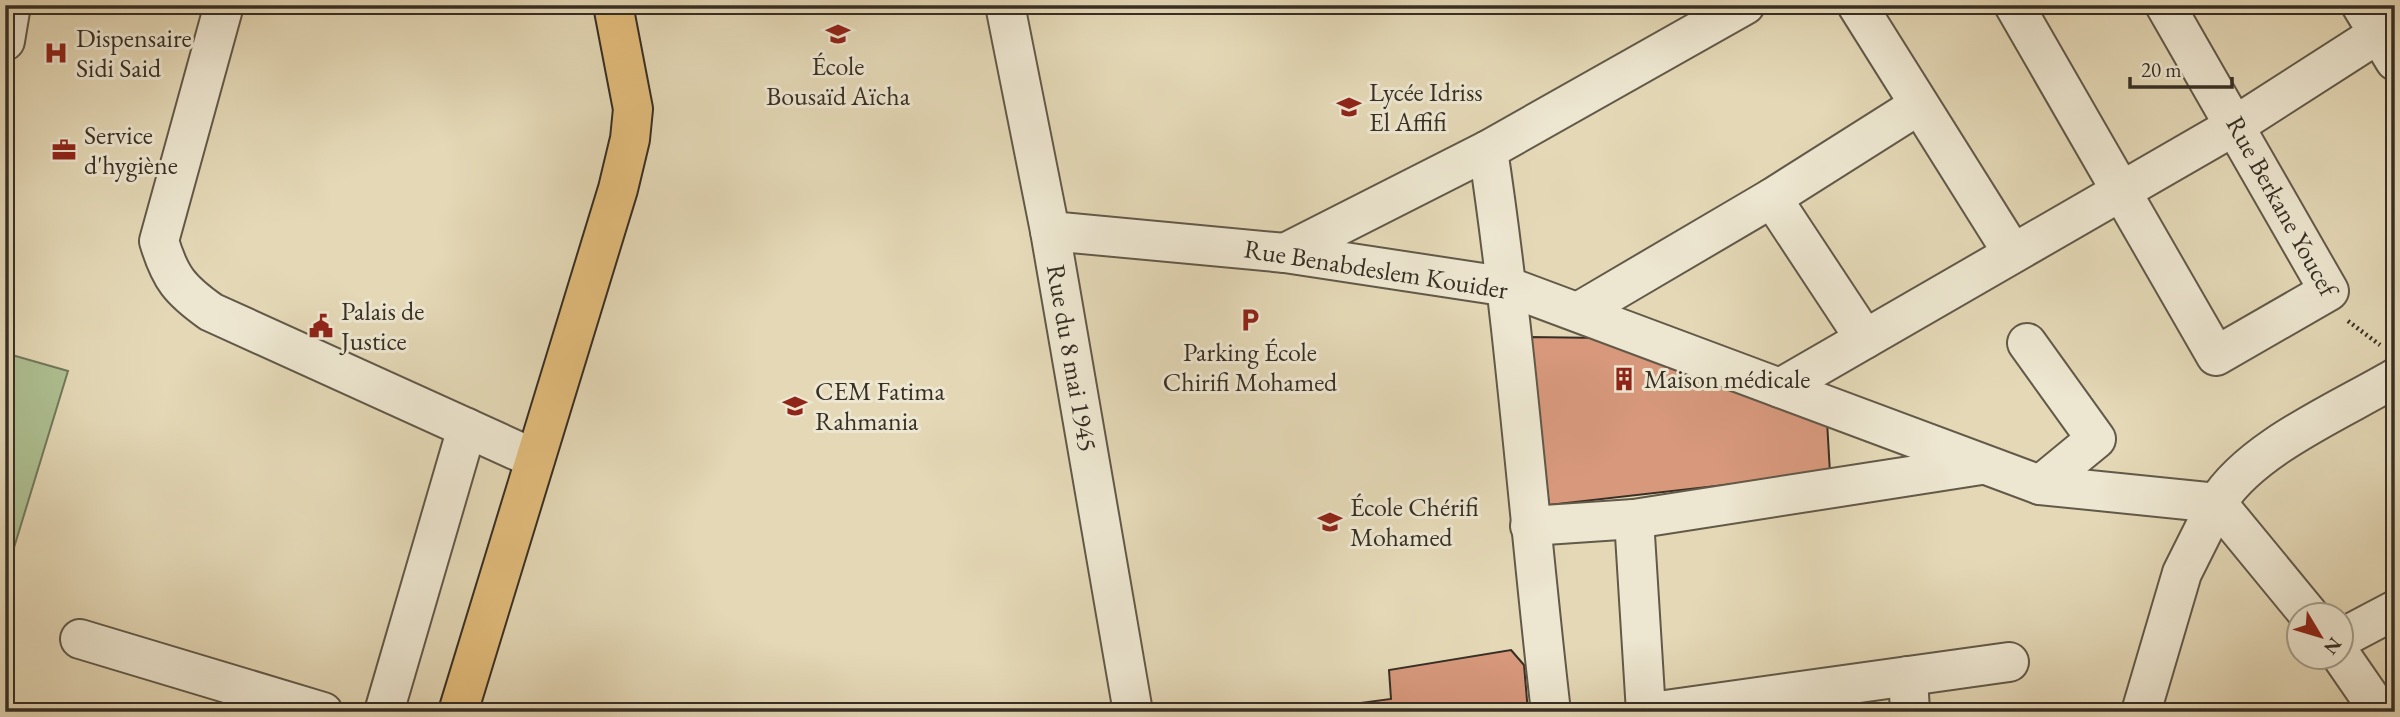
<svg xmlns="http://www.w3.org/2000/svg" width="2400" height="717" font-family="'EB Garamond',serif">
  <rect width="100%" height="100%" fill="#e4d8b6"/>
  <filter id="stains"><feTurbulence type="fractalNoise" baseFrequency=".00286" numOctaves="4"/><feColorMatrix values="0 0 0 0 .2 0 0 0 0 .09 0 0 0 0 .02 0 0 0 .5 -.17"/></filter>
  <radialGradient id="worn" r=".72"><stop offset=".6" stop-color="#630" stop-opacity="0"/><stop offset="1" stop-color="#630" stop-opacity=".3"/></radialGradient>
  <path fill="#aec092" stroke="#72785c" stroke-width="2" d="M5,353l63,18 -63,206z"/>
  <g fill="#d7987c" stroke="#372f25" stroke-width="2">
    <path d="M1529,337l74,1 224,83 3,52 -281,32z"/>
    <path d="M1511,650l13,15 4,47h-167l-1,-9 31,-4 -2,-29z"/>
  </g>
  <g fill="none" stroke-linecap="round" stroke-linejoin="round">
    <g stroke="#625949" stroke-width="42">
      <g id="minor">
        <path d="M224,5l-65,236c11,37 21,49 52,71l324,147"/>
        <path d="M1005,5l45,226 83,481"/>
        <path d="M1857,5l155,247"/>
        <path d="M2014,5l202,351 113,-65 -164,-286"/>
        <path d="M2361,5l34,56"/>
        <path d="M5,41l6,-36"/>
        <path d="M1488,150c28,186 41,374 63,562"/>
        <path d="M1772,198l93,141"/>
        <path d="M1050,231l235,22 224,34 531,198 177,18 -35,70 -41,139"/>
        <path d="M1285,253l203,-103 257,-145"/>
        <path d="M1578,312l194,-114 147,-93"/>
        <path d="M2027,343l69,96 -56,46"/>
        <path d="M1780,388l456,-263 159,-102"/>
        <path d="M1634,519l12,193"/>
        <path d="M1530,526l104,-7 347,-54"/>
        <path d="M2310,616l-93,-113c34,-55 122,-92 178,-125"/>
        <path d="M80,639l243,73"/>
        <path d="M2340,639l55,-29"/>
        <path d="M2340,654l40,58"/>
        <path d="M1908,676l2,36"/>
        <path d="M384,712l83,-284"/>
        <path d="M1651,712l358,-50"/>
      </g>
    </g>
    <g stroke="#372f25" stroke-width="42">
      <path id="major" d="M458,712l160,-523 12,-50 3,-30 -20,-104"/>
    </g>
    <path stroke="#372f25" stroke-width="4.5" stroke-dasharray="2 3.5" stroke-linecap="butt" d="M2348,321l32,24"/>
    <use href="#minor" stroke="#ede6d0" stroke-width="38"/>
    <use href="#major" stroke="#e2bc7b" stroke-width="38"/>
  </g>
  <defs>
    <g id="school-bare" transform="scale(1.89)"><path d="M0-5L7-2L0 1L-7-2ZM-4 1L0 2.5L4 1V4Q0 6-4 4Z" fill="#8f2418" stroke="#ede6d0" stroke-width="2.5" paint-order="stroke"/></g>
    <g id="hospital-bare" transform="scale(1.89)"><path d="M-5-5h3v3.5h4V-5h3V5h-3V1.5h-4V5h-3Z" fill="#8f2418" stroke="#ede6d0" stroke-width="2.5" paint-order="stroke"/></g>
    <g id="office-bare" transform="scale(1.89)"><path d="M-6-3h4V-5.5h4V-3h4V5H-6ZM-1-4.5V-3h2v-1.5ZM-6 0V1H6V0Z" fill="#8f2418" stroke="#ede6d0" stroke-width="2.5" paint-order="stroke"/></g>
    <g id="parking-bare" transform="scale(1.89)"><path d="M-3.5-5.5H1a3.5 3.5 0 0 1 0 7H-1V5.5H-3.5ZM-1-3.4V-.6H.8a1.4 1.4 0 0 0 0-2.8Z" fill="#8f2418" stroke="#ede6d0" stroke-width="2.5" paint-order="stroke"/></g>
    <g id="civic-bare" transform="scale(1.89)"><path d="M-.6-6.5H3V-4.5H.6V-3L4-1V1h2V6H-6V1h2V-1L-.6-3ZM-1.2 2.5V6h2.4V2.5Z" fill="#8f2418" stroke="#ede6d0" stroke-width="2.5" paint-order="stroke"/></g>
    <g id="building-bare" transform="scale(1.89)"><path d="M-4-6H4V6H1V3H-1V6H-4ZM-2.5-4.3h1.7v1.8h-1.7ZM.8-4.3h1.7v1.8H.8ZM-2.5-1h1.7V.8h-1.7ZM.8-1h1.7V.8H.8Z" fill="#8f2418" stroke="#ede6d0" stroke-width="2.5" paint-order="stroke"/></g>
  </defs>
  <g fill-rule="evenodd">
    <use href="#school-bare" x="838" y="34"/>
    <use href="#hospital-bare" x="56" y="53"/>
    <use href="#school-bare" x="1349" y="107"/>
    <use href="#office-bare" x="64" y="150"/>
    <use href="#parking-bare" x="1250" y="320"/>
    <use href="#civic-bare" x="321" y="326"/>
    <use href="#building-bare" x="1624" y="379"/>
    <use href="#school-bare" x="795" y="406"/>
    <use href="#school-bare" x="1330" y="522"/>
  </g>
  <g text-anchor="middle" stroke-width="6" stroke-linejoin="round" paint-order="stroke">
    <g font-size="26" fill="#372f25" stroke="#ede6d0" text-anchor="start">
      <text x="76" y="47">Dispensaire<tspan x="76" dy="30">Sidi Said</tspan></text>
      <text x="838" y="75" text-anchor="middle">École<tspan x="838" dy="30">Bousaïd Aïcha</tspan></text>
      <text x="1369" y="101">Lycée Idriss<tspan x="1369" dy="30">El Affifi</tspan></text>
      <text x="84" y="144">Service<tspan x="84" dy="30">d'hygiène</tspan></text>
      <text x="341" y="320">Palais de<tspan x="341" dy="30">Justice</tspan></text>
      <text x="1250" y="361" text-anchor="middle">Parking École<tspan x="1250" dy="30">Chirifi Mohamed</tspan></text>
      <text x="1644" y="388">Maison médicale</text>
      <text x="815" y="400">CEM Fatima<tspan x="815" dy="30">Rahmania</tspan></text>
      <text x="1350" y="516">École Chérifi<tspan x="1350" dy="30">Mohamed</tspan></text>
    </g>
    <g font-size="26" fill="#372f25" stroke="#ede6d0">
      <text transform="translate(2282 206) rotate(61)" y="9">Rue Berkane Youcef</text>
      <text transform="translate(1376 269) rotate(9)" y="9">Rue Benabdeslem Kouider</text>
      <text transform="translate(1072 358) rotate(80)" y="9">Rue du 8 mai 1945</text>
    </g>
  </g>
  <rect width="2400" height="717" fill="none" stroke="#e4d8b6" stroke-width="28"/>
  <rect x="7" y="7" width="2386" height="703" fill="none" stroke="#372f25" stroke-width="3.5"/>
  <rect x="14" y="14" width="2372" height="689" fill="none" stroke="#372f25" stroke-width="2"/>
  <g transform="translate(2320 636) rotate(128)"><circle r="33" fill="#ede6d0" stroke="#a49d8c" stroke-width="2"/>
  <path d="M0-5L12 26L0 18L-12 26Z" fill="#8f2418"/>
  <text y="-10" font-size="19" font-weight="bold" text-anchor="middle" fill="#372f25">N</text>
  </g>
  <path d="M2130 77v10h102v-10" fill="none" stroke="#372f25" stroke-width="3.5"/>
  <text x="2141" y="77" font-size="21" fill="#372f25" stroke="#ede6d0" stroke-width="5" paint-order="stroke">20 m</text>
  <rect width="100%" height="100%" filter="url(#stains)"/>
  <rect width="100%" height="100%" fill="url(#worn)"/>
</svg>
